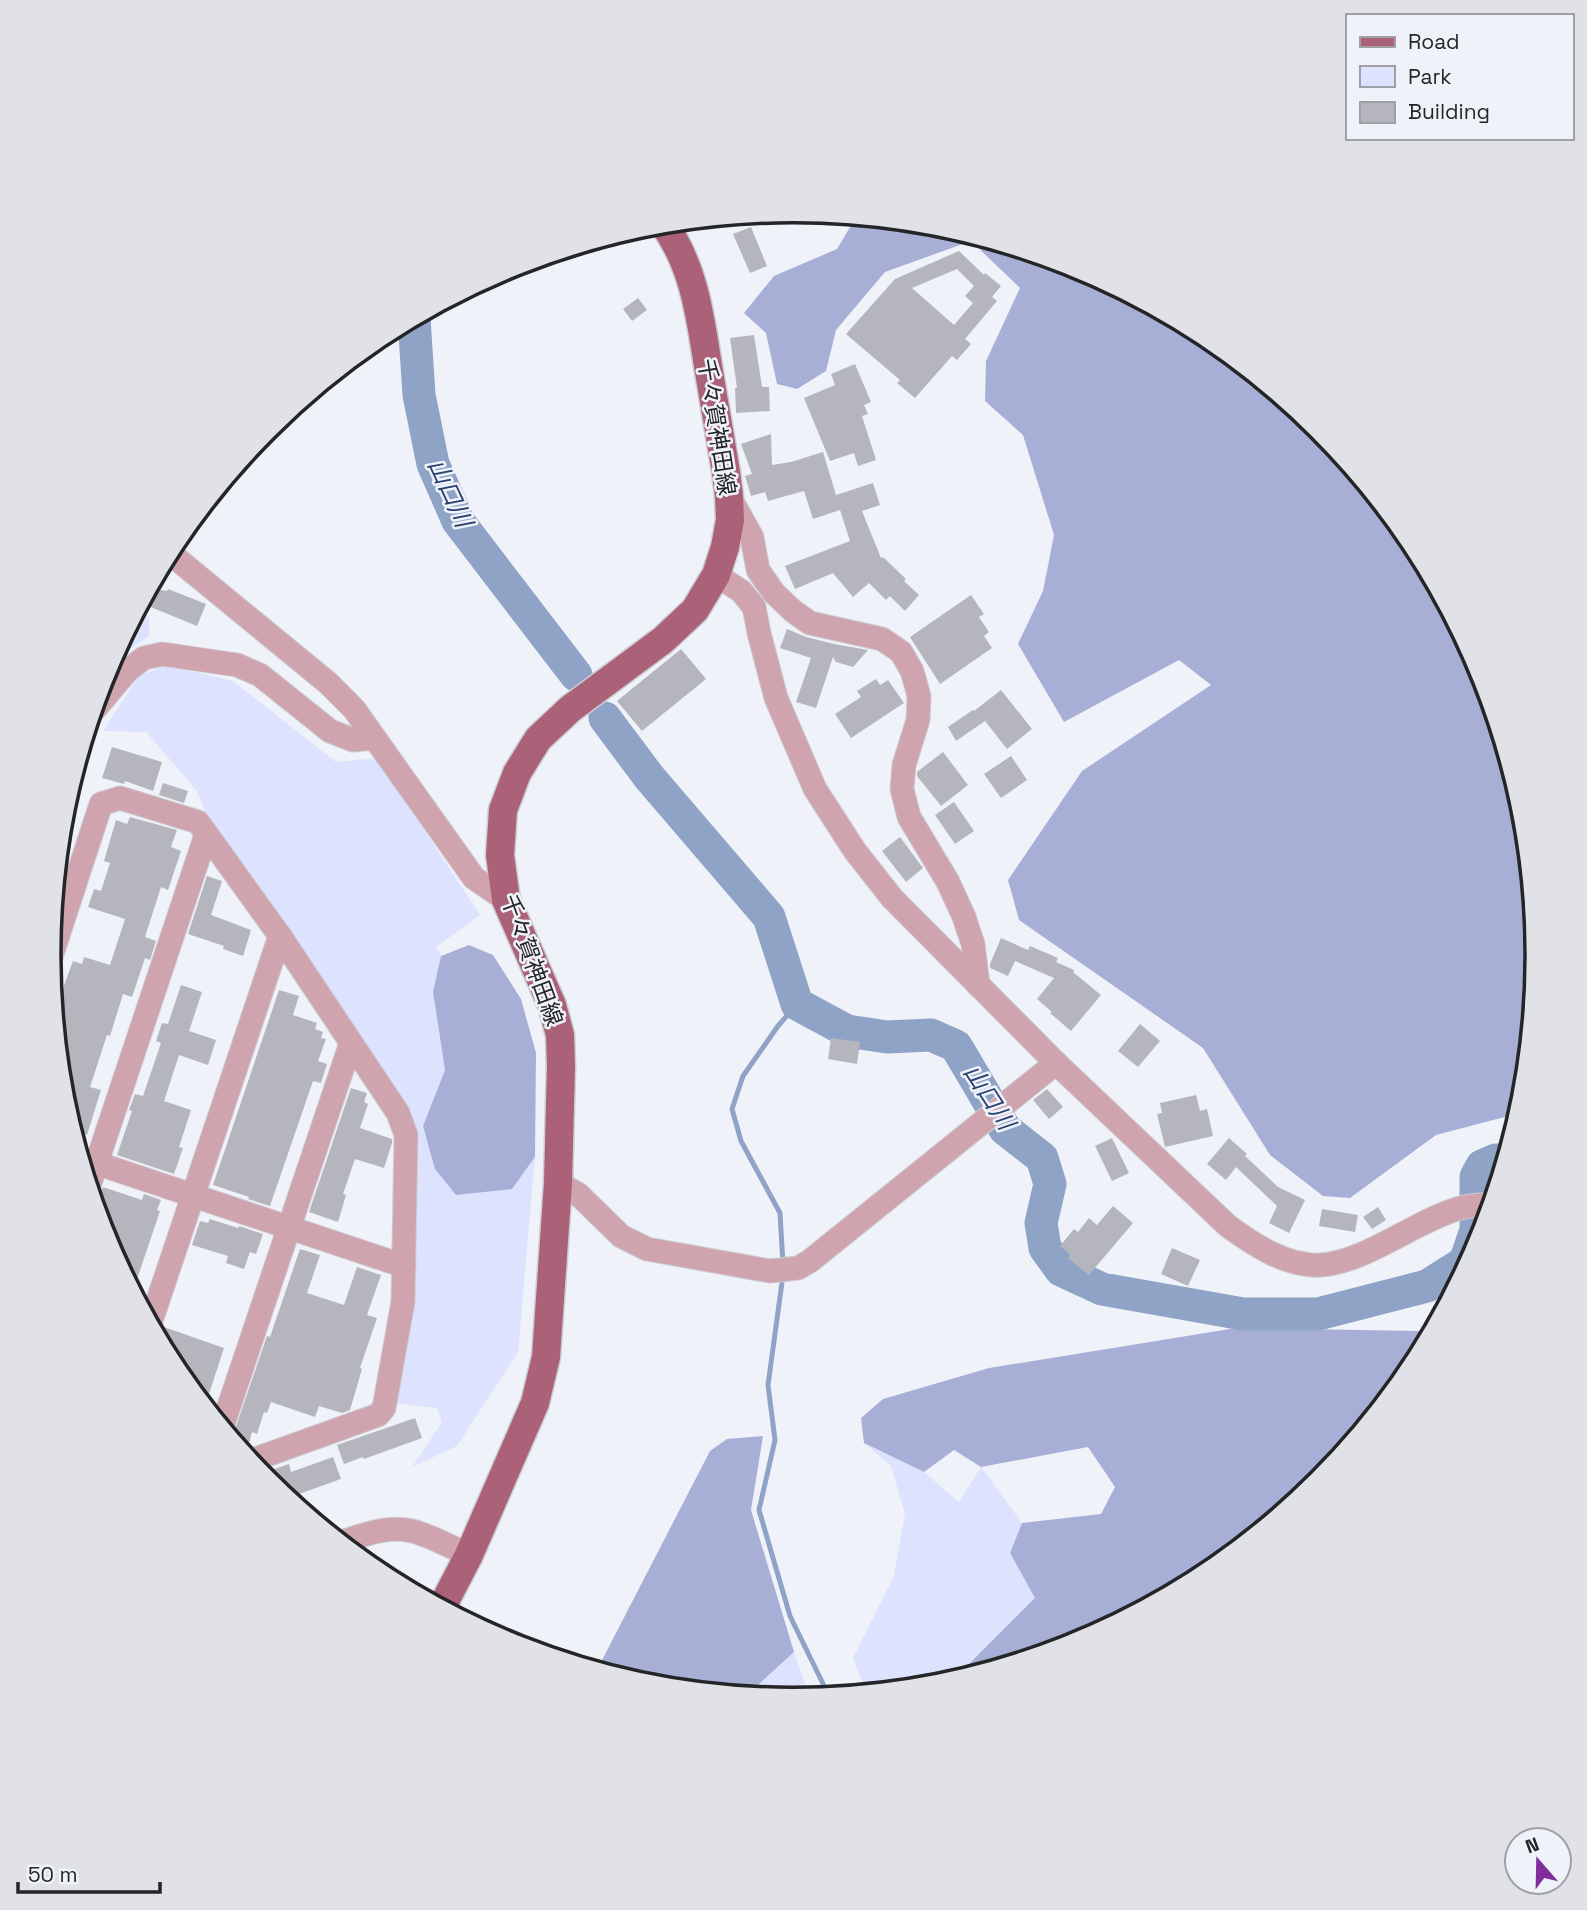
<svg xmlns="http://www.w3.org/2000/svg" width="1587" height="1910" font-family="'Space Grotesk','Noto Sans JP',sans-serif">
  <rect width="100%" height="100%" fill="#f0f2f9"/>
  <g fill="#dde2ff">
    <path d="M136,613l13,4v19l-22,15 -25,30 4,-11z"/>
    <path d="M166,665l67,16 103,81 41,-4 103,157 -44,32 5,9 -8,36 12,78 -22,56 89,63 23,-32 -17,195 -61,94 -45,21 30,-45 -5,-14 -44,-5 18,-277 -204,-309 -10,-26 -51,-59 -43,-1 35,-54z"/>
    <path d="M864,1443l60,29 35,30 22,-35 41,56 -12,31 26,44 -84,83 -14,4 -72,6 -13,-33 41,-82 11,-62 -14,-48z"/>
    <path d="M794,1652l16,46 -17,1 -46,-4z"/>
  </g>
  <g fill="#a8afd6">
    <path d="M856,217l83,8 140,42 128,69 113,93 93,113 68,128 43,140 14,145 -14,146 -4,12 -84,22 -86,63 -27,-2 -53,-41 -67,-107 -184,-128 -11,-40 74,-109 129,-86 -32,-25 -115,62 -46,-78 25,-53 11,-56 -31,-100 -38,-34 1,-40 34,-73 -49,-47 -86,31 -49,58 -10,41 -29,18 -20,-5 -11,-51 -22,-20 30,-37 63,-27z"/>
    <path d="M469,945l24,10 28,44 15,54 -1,104 -23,32 -56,6 -21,-26 -12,-43 22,-56 -12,-78 8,-36z"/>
    <path d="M1437,1322l-25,47 -92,113 -113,92 -129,69 -126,38 83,-83 -25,-45 12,-30 79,-9 14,-27 -27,-40 -107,20 -27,-17 -30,22 -60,-29 -3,-25 22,-19 106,-31 247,-40 184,3z"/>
    <path d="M763,1436l-12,74 43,142 -47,43 -99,-10 -54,-16 6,-5 110,-213 17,-12z"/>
  </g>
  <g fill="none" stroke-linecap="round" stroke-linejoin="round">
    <g stroke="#8fa3c6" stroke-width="5">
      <path d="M783,1265l-3,-52 -39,-72 -9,-32 11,-33 35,-50 19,-22"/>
      <path d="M783,1275l-15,110 7,55 -16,70 31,106 39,80"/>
    </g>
    <g stroke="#8fa3c6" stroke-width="33">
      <path d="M414,318l5,77 14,69 25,57 118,154"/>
      <path d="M605,718l44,59 120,140 28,87 50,27 40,6 44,-2 25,11 49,83 37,29 8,26 -9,39 4,25 16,22 41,19 141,25h75l109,-28 38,-24 11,-32v-53l6,-11 14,-6 9,1"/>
    </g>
  </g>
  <g fill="#b5b6bd" fill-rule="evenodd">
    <path d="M751,227l16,39 -17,7 -17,-39z"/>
    <path d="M959,251l25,24 1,-2 16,13 -9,11 5,4 -32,38 6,5 -14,16 -5,-4 -37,42 -18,-15 3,-3 -54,-46 49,-55zM957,269l17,17 -9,10 8,7 -19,22 -42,-37z"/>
    <path d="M638,298l9,12 -15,11 -9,-12z"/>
    <path d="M754,335l8,52h7l1,24 -34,2 -1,-25h2l-7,-50z"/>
    <path d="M855,364l16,38 -7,3 4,9 -6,2 14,44 -18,6 -4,-13 -24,8 -26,-63 31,-13 -4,-11z"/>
    <path d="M771,434l1,31 19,-3 32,-10 13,43 37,-12 7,22 -18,6 19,47 2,-1 23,22 -2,2 15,14 -14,16 -15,-15 -4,4 -17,-17 -16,14 -20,-24 -38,16 -10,-23 65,-25 -10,-31 -27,9 -9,-28 -36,10 -3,-9 -14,4 -6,-20 7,-2 -11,-30z"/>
    <path d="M150,588l17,3 1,-2 38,15 -9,22 -56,-23z"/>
    <path d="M971,595l13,19 -5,3 10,15 -5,4 8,12 -52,36 -30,-47z"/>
    <path d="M787,629l19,8 28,7 34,6 -15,17 -17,-5 -3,-5 -17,51 -20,-6 15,-44 -31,-10z"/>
    <path d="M681,649l25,30 -64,52 -25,-30z"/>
    <path d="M876,679l4,6 8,-5 16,23 -53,35 -16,-24 26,-17 -4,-6z"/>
    <path d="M1001,690l31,39 -25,20 -22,-28 -29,20 -8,-14 25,-17 1,1z"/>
    <path d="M112,747l50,15 -9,29 -28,-10 -1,3 -22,-6z"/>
    <path d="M943,752l25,33 -27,21 -24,-30v-4z"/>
    <path d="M1011,756l16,24 -26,18 -17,-24z"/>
    <path d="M163,783l25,8 -4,12 -25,-8z"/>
    <path d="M954,802l20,29 -19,13 -20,-29z"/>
    <path d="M130,817l47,13 -6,17 10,4 -13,39 -7,-3 -16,50 11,4 -6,19 -5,-2 -13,39 -9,-3 -13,42 -3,-1 -17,52 11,3 -14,45 -15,-5 -9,-30 -8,-90 18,-49 9,3 2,-7 26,8 15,-46 -37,-12 6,-18 7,2 9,-28 -6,-2 12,-41 11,4z"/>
    <path d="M900,837l23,31 -17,14 -24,-31z"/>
    <path d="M207,876l15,5 -11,34 40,15 -8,26 -20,-7 1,-3 -36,-12z"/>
    <path d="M1001,938l27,12 2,-4 28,12 -2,4 18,8 -1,2 28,23 -30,36 -21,-18 2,-1 -15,-13 17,-21 -39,-17 -7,15 -18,-8v-4z"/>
    <path d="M181,985l21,7 -13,39 27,9 -8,25 -29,-10 -15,46 27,9 -12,37 4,1 -9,26 -57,-19 15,-44 -3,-1 6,-16 8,2 18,-53 -5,-2 6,-18 6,1z"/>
    <path d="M279,990l20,6 -6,19 24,8 -2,6 8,3 -2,6 5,1 -8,22 9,3 -6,19 -8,-2 -43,125 -22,-7 1,-2 -36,-12z"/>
    <path d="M1140,1024l20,17 -22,26 -20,-16z"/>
    <path d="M831,1038l29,4 -3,22 -29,-5z"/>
    <path d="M351,1088l16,5 -3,9 4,2 -8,24 32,11v4l-8,25 -29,-9 -12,35 3,1 -8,27 -29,-10z"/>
    <path d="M1047,1089l16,18 -14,12 -16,-19z"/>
    <path d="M1196,1095l4,16 7,-2 6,27 -48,11 -8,-33 5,-1 -2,-10z"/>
    <path d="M1112,1138l17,35 -17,8 -17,-35z"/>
    <path d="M1229,1138l18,16 -2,2 33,31 27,13 -16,33 -20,-10 8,-17 -41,-39 -10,13 -19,-16z"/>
    <path d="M103,1187l39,13 2,-6 17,6 -4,10 3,1 -27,80 -27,-51 -11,-35z"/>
    <path d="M1113,1206l20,17 -44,52 -21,-17 3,-3 -11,-9 14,-17 4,3 11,-14 8,7z"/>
    <path d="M1378,1207l8,13 -14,9 -9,-12z"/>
    <path d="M1322,1209l36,6 -3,17 -36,-6z"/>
    <path d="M210,1219l28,9 1,-2 24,8 -7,20 -6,-2 -6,17 -18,-6 2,-7 -36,-11 8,-24 8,2z"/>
    <path d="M1172,1248l28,12 -12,26 -27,-12z"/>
    <path d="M300,1249l20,6 -13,38 37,12 13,-38 24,8 -14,40 10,3 -17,50 2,1 -12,41 -8,3 -23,-7 -4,11 -44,-15 -4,11 -3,-1 -7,22 -5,-2 -3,11 -17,-5 35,-102 3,1z"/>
    <path d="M164,1327l60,21 -17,52 -10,-3 -23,-29 -16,-30z"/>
    <path d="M415,1418l7,20 -58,21 -1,-2 -19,7 -7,-19z"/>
    <path d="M333,1457l8,22 -42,15 8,20 -37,-31 -4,-11 23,-8 2,8z"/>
  </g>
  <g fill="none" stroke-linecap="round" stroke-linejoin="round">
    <g stroke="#cbcdd3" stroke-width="25">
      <g id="minor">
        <path d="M729,496l23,41 6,33 16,23 19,18 17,12 72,16 19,13 11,19 7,25 -1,24 -14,45 -2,24 7,28 39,65 16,35 9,27 5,41"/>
        <path d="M167,555l10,4 151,124 26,26 120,169 32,22"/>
        <path d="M716,575l25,16 13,16 5,26 17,65 39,91 40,62 37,47 164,165 172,163c26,19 59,41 93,39 45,-3 94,-44 139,-57 10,-3 22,-3 32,-4"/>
        <path d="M94,710l34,-40 16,-12 18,-4 75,11 23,10 70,56 23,9 21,-2"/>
        <path d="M50,960l51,-156 19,-6 78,24 82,114 118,177 8,22 -3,167 -19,106 -6,7 -128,46"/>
        <path d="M81,1158l323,108"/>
        <path d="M558,1183l20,11 43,42 26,13 123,22 28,-3 12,-7 246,-198"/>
        <path d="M89,1186l117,-351"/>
        <path d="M150,1324l130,-388"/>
        <path d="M222,1427l129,-384"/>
        <path d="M341,1542c23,-7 47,-17 71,-11 18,4 40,17 57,24"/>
      </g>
    </g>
    <g stroke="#cbcdd3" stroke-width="31">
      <path id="major" d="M442,1607l27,-52 66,-152 11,-46 12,-174 3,-117 -1,-31 -8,-30 -46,-105 -6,-45 3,-45 14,-37 21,-34 32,-30 93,-69 32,-30 21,-35 9,-28 5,-27 -1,-24 -3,-24c-6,-36 -12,-71 -18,-106 -8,-51 -14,-100 -45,-143"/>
    </g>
    <use href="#minor" stroke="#cfa4af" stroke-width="23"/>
    <use href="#major" stroke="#ab6177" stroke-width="28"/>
  </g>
  <g text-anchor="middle" stroke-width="5" stroke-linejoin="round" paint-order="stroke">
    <g font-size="23" fill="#242527" stroke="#f0f2f9">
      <text transform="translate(717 427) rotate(81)" y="8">千々賀神田線</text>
      <text transform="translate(532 960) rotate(70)" y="8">千々賀神田線</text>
    </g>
    <g font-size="24" font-style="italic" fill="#284170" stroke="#f0f2f9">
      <text transform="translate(450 493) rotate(65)" y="8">山口川</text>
      <text transform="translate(989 1097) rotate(57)" y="8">山口川</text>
    </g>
  </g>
  <path d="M0 0H1587V1910H0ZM61 955a732 732 0 1 1 1464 0a732 732 0 1 1-1464 0Z" fill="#e0e2e8" fill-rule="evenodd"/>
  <path fill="none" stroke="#242527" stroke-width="3.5" d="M61 955a732 732 0 1 1 1464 0a732 732 0 1 1-1464 0Z"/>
  <rect x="1346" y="14" width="228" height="126" fill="#f0f2f9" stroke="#9ea0a5" stroke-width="2"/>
  <rect x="1360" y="37" width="35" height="10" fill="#ab6177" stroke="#9ea0a5" stroke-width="2"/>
  <text x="1408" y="49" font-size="21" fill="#242527">Road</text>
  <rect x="1360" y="66" width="35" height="21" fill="#dde2ff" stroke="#9ea0a5" stroke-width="2"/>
  <text x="1408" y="84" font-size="21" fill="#242527">Park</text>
  <rect x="1360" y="102" width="35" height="21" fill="#b5b6bd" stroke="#9ea0a5" stroke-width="2"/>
  <text x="1408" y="119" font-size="21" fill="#242527">Building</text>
  <g transform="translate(1538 1861) rotate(340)"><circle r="33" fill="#f0f2f9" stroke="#9ea0a5" stroke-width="2"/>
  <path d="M0-5L12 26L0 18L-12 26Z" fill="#812d9c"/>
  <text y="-10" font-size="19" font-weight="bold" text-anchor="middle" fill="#242527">N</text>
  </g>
  <path d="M18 1882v10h142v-10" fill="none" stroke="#242527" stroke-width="3.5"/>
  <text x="28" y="1882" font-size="21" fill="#242527" stroke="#f0f2f9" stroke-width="5" paint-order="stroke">50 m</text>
</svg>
